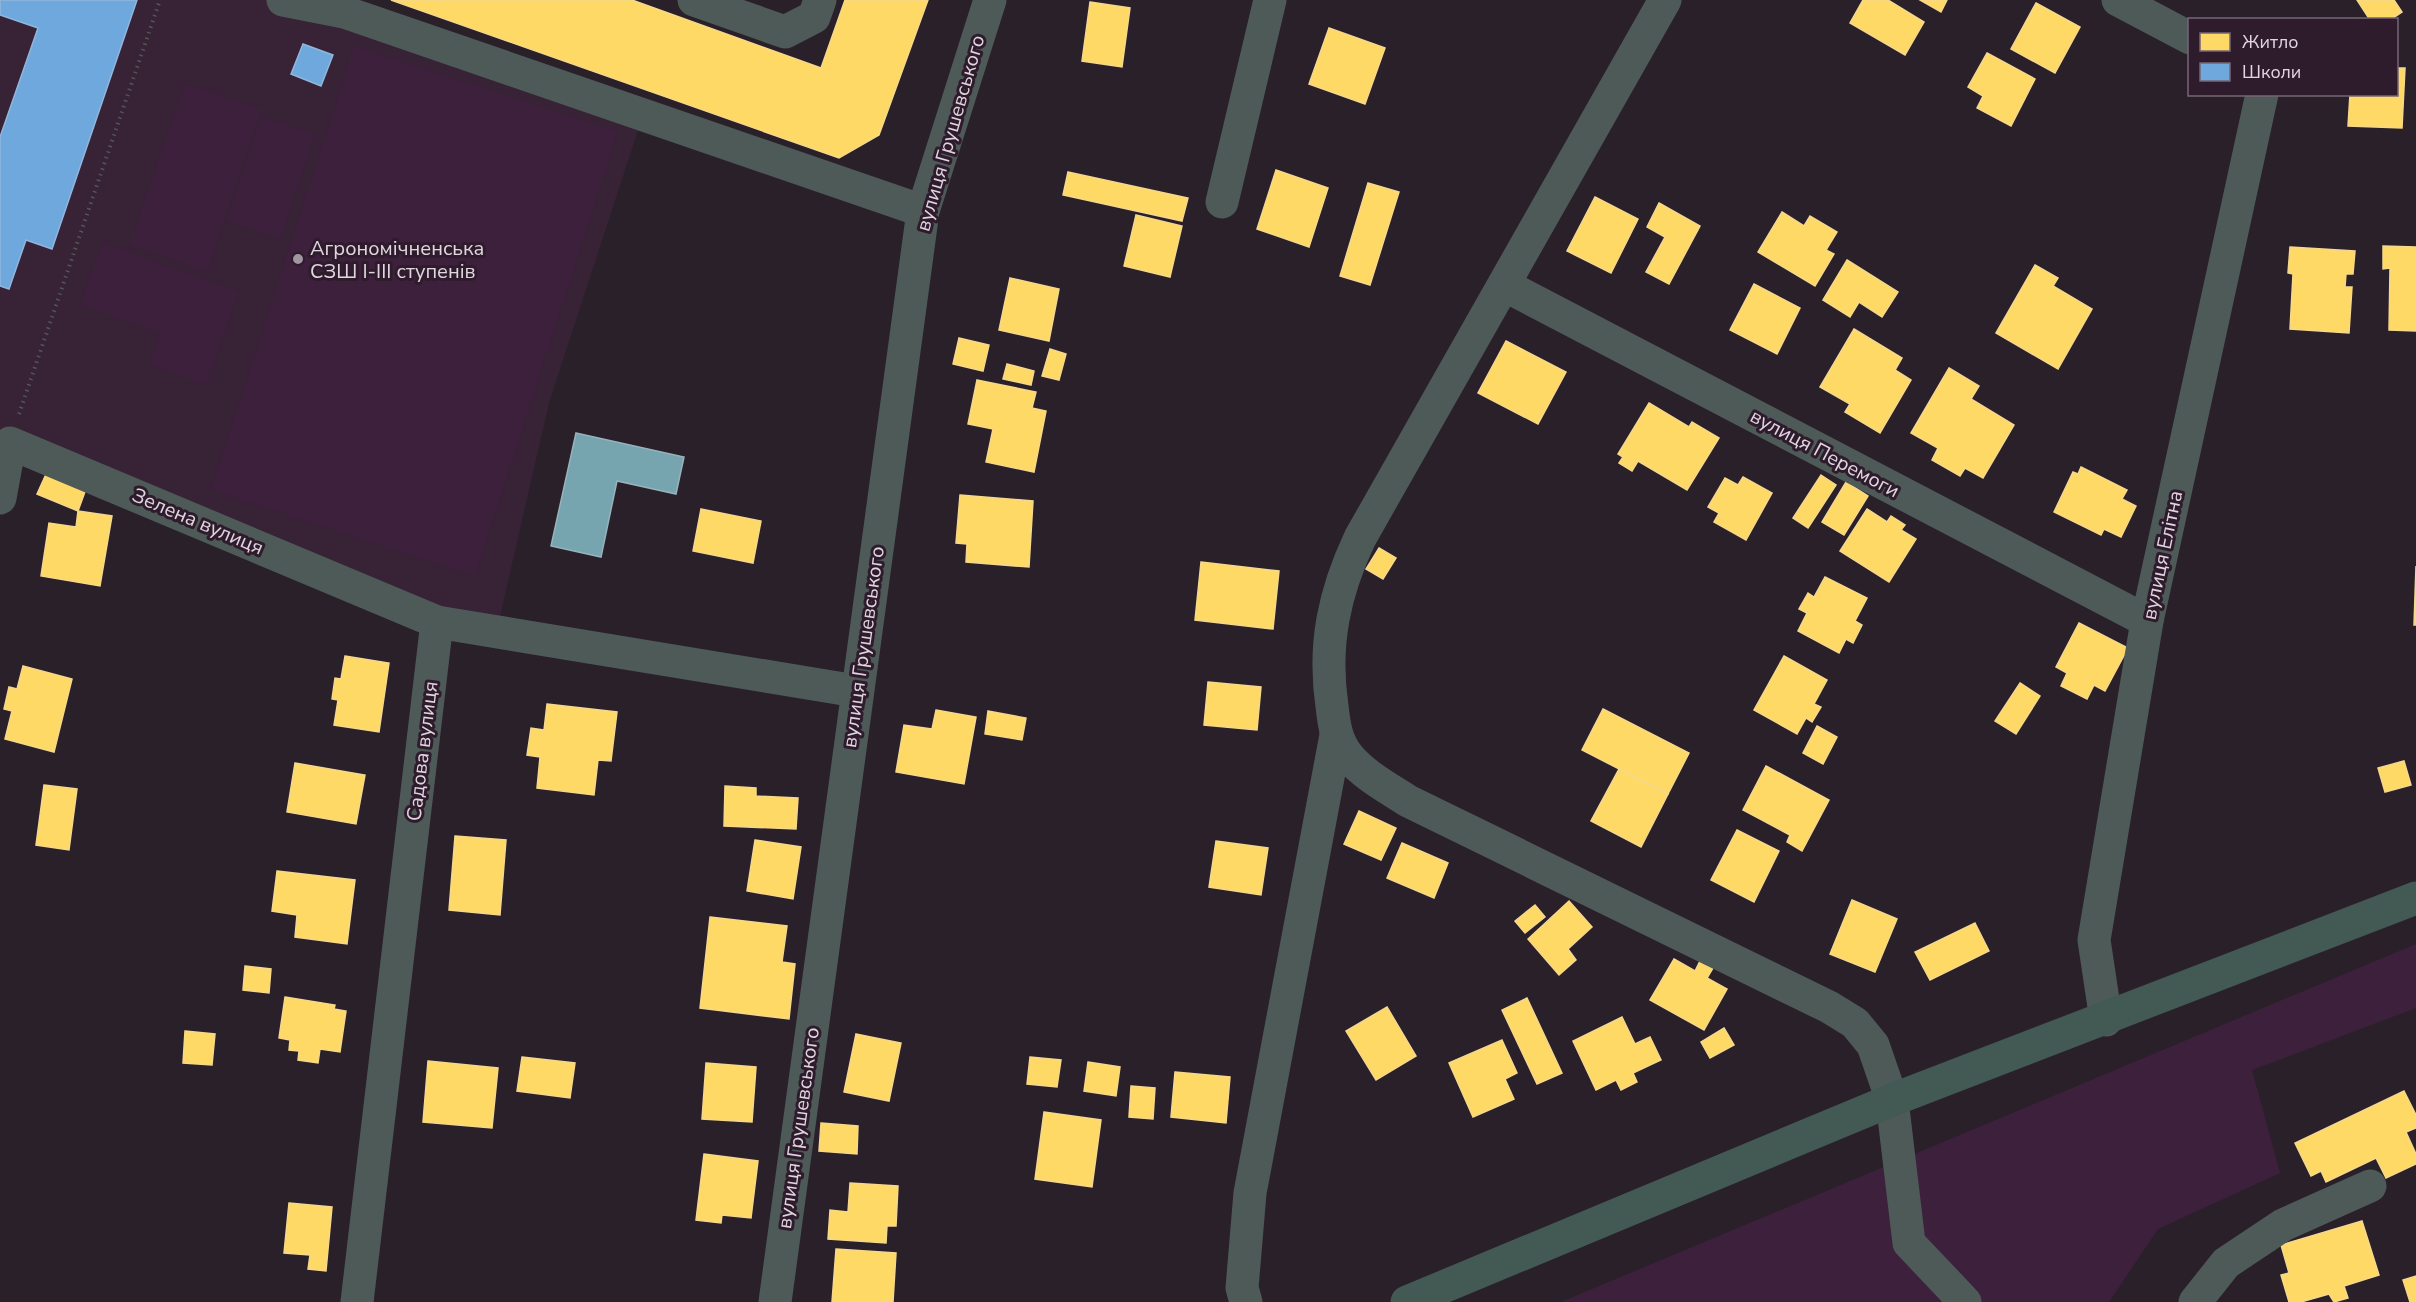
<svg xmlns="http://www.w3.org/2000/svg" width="2416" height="1302" font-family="'Nunito Sans',sans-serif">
  <rect width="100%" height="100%" fill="#2a202a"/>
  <path fill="#372236" d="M0,0h283l360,115 -94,288 -49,214 -63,5 -437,-182z"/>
  <g fill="#3d203c">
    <path d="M354,46l264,86 -143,444 -264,-86z"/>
    <path d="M185,83l77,26 -55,163 -78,-27z"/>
    <path d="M262,116l53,18 -35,105 -53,-18z"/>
    <path d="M102,243l137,48 -33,94 -57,-20 11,-32 -80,-28z"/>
    <path d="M2416,944v64l-164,62 28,103 -122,56 -49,73h-548z"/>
  </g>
  <g fill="#ffd966" stroke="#f6d88b" stroke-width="1.5">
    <path d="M391,0h241l189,68 24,-68h83l-49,135 -40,23z"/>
    <path d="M1863,0h25l36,22 -19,33 -55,-32z"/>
    <path d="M1920,0h27l-6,12z"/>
    <path d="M2357,0h37l8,12 -12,8h-20z"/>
    <path d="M1090,2l40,6 -8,59 -40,-6z"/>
    <path d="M2036,3l44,24 -25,46 -44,-24z"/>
    <path d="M1329,28l56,20 -20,56 -56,-20z"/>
    <path d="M1987,53l48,26 -24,47 -34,-18 6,-12 -15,-9z"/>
    <path d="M2396,68h9l-3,60 -54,-2 2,-32h46z"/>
    <path d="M1276,170l52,18 -19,59 -52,-18z"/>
    <path d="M1068,172l120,26 -6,23 -119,-26z"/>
    <path d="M1368,183l31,9 -29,93 -30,-9z"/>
    <path d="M1595,197l43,22 -27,54 -44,-22z"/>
    <path d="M1659,203l41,23 -31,58 -23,-12 19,-35 -18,-10z"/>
    <path d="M1782,212l22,14 6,-10 27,16 -11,18 8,4 -19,32 -57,-34z"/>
    <path d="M1136,215l46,11 -12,51 -46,-11z"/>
    <path d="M2383,246l33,1v84l-27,-1 1,-62 -7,1z"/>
    <path d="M2290,247l65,4 -2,23h-7l-1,13h7l-3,46 -59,-4 3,-55 -5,-1z"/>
    <path d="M1847,260l51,32 -16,25 -23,-15 -9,15 -27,-17z"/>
    <path d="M2035,265l23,13 -5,8 39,23 -34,60 -62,-36z"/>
    <path d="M1010,278l49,11 -10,52 -50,-11z"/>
    <path d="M1754,284l46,24 -23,46 -47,-24z"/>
    <path d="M1854,329l48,29 -7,12 16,10 -31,53 -35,-21 5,-8 -30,-17z"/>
    <path d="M959,338l30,7 -6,26 -30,-7z"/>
    <path d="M1506,341l60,31 -28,52 -60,-31z"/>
    <path d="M1050,349l16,5 -7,26 -17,-4z"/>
    <path d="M1007,364l27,7 -3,14 -28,-6z"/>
    <path d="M1949,368l30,18 -8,13 43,26 -31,53 -18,-10 -5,8 -28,-16 6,-12 -27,-15z"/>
    <path d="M977,380l59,12 -4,16 14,3 -12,61 -48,-10 7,-33 -25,-5z"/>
    <path d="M1649,403l40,24 3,-5 27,16 -32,52 -49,-29 -6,10 -13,-8 4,-6 -5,-3z"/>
    <path d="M2081,467l46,23 -5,9 14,7 -15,31 -17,-8 -3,6 -47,-23 19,-40 5,2z"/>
    <path d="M47,472l39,17 -8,22 -41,-17z"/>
    <path d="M1821,475l15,10 -28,43 -15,-10z"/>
    <path d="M1743,477l29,16 -26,47 -32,-18 5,-9 -11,-6 17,-29 13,7z"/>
    <path d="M1846,482l22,14 -24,39 -22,-13z"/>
    <path d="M960,495l73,6 -4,66 -63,-5 1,-18 -11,-1z"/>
    <path d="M701,509l60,12 -8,42 -60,-12z"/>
    <path d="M1867,509l20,13 4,-6 14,9 -4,5 15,9 -27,43 -49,-31z"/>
    <path d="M78,511l34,5 -12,70 -59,-10 8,-53 27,4z"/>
    <path d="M1379,548l17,10 -13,21 -17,-10z"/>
    <path d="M1201,562l78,9 -6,58 -78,-9z"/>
    <path d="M2416,566v59h-2z"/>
    <path d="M1825,577l42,21 -12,23 7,4 -9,18 -7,-4 -7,14 -41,-22 9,-18 -8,-4 9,-16 6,4z"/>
    <path d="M2079,623l49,25 -23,43 -11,-6 -7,14 -26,-13 6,-13 -11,-6z"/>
    <path d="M345,656l44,7 -10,69 -45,-7 4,-25 -6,-1 3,-21 6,1z"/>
    <path d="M1784,656l43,24 -13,24 7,3 -9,15 -6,-4 -9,16 -43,-24z"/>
    <path d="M23,666l49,13 -18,73 -49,-13 7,-28 -8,-2 5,-22 8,2z"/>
    <path d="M1208,682l53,5 -4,43 -53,-5z"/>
    <path d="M2020,683l20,13 -24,38 -21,-13z"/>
    <path d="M547,704l70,8 -6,49 -13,-1 -4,35 -57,-7 3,-31 -13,-2 4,-27 13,2z"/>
    <path d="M1603,709l86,44 -21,41 -86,-44z"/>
    <path d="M936,710l40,7 -12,67 -68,-12 8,-47 28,4z"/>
    <path d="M988,711l38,7 -4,22 -37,-6z"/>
    <path d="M1817,726l20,11 -14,27 -20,-11z"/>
    <path d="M2404,761l7,24 -26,7 -7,-24z"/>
    <path d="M295,763l70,12 -9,49 -69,-12z"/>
    <path d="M1766,766l63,34 -27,51 -15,-9 3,-7 -47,-25z"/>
    <path d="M1619,769l49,25 -27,53 -50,-26z"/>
    <path d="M44,785l33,4 -8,61 -33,-5z"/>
    <path d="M725,786l31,2v8l42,2 -2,31 -72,-3z"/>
    <path d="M1359,811l37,17 -15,32 -37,-16z"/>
    <path d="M1737,830l42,21 -25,51 -43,-22z"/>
    <path d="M455,836l51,4 -6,75 -51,-5z"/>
    <path d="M755,840l46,7 -8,52 -46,-8z"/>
    <path d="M1216,841l52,7 -7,47 -52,-8z"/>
    <path d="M1402,843l46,20 -14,35 -47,-20z"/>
    <path d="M277,871l78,9 -8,64 -52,-7 2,-22 -25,-4z"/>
    <path d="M1852,900l45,19 -22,53 -45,-18z"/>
    <path d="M1569,901l23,26 -24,22 8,11 -17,15 -31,-36z"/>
    <path d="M1535,905l10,12 -20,16 -10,-12z"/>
    <path d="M710,917l77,9 -5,36 13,2 -6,55 -89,-11z"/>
    <path d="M1975,923l14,28 -59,29 -15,-28z"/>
    <path d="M1674,959l21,12 5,-10 13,7 -6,10 20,11 -23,41 -54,-30z"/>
    <path d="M245,966l26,3 -2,24 -26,-3z"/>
    <path d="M285,997l50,8 -1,4 12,2 -6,41 -20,-3 -2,14 -20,-3 1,-9 -10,-1 1,-10 -11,-2z"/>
    <path d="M1527,998l35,75 -25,11 -35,-74z"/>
    <path d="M1387,1007l29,49 -40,24 -30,-49z"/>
    <path d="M1622,1017l13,27 15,-7 11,23 -28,13 4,9 -16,8 -5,-10 -20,10 -23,-49z"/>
    <path d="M1724,1028l10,17 -24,13 -9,-16z"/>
    <path d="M185,1031l30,3 -3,31 -29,-2z"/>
    <path d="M856,1034l45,9 -12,58 -45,-9z"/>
    <path d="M1502,1040l15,33 -12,6 9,20 -41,18 -24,-54z"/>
    <path d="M522,1057l53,6 -5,35 -53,-7z"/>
    <path d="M1030,1057l31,3 -4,27 -30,-3z"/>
    <path d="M428,1061l70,7 -6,60 -69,-6z"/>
    <path d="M1088,1062l32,5 -4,29 -32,-5z"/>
    <path d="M706,1063l50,4 -4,55 -50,-3z"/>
    <path d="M1175,1072l55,5 -4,46 -55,-6z"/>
    <path d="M1131,1086l24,2 -2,31 -24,-2z"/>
    <path d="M2404,1091l12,24v13l-10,4 10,22v10l-30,14 -10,-20 -50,24 -5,-11 -10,5 -16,-33z"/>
    <path d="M1044,1112l57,8 -9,67 -57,-8z"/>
    <path d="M821,1123l37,3 -1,28 -38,-3z"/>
    <path d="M704,1154l54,7 -7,57 -29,-3 -1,8 -25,-3z"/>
    <path d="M850,1183l48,3 -2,40h-9l-1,17 -58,-4 2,-29 18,2z"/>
    <path d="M289,1203l43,4 -6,64 -18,-2 2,-14 -26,-2z"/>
    <path d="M2362,1221l17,54 -35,11 4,12 -14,4 -5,-8 -28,8h-12l-8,-27 8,-2 -8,-28z"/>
    <path d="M836,1249l60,4 -3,49h-61z"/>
    <path d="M2416,1276v26h-6l-7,-22z"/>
  </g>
  <g fill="#6fa8dc" stroke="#91b6dd" stroke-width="1.5">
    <path d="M0,0h137l-85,249 -26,-9 -17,49 -9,-3v-149l38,-109 -38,-13z"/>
    <path d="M303,44l30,11 -12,31 -30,-12z"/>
  </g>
  <path fill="#76a5af" stroke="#96b3be" stroke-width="1.5" d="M576,433l108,24 -8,37 -59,-13 -16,76 -50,-11z"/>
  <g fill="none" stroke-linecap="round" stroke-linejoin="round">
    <path stroke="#515656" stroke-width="4" stroke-dasharray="1.5 4.5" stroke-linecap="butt" d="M19,414l141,-414"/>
    <g stroke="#4e5a58" stroke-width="33">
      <path d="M283,0l61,12 579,199"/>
      <path d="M694,0l91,32 29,-15 6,-17"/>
      <path d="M1665,0l-305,538c-26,55 -37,107 -28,168 2,18 4,36 17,51 15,18 39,31 59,44l421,206 26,16 18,22 19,55 17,143 56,59"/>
      <path d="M2118,0l72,38"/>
      <path d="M1222,202l48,-202"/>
      <path d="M1504,285l643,336"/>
      <path d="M0,498l10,-55 427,179"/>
      <path d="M2106,1020l-12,-80 53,-319 115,-527"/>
      <path d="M357,1302l80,-680 419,69"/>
      <path d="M775,1302l148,-1091 67,-211"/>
      <path d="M1246,1302l-4,-14 8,-95 86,-458"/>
      <path d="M2195,1302l31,-39 57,-38 87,-39"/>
    </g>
    <path stroke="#425954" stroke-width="33" d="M1407,1302l485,-202 524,-202"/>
  </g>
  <circle fill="#a196a0" stroke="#2e1c2d" stroke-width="2" cx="298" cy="259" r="6"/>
  <g text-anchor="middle" stroke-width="6" stroke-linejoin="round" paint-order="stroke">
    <g font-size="20" fill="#e1d5e0" stroke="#2e1c2d">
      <text transform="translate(950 133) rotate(-74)" y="7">вулиця Грушевського</text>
      <text transform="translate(1825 453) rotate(28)" y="7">вулиця Перемоги</text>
      <text transform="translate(198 521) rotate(23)" y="7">Зелена вулиця</text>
      <text transform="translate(2162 555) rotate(-78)" y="7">вулиця Елітна</text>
      <text transform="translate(863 647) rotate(-82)" y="7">вулиця Грушевського</text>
      <text transform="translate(422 751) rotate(-83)" y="7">Садова вулиця</text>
      <text transform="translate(798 1128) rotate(-82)" y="7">вулиця Грушевського</text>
    </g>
    <g font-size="20" fill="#e1d5e0" stroke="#2e1c2d" text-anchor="start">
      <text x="310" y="255">Агрономічненська<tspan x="310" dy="23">СЗШ І-ІІІ ступенів</tspan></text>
    </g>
  </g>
  <rect x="2188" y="18" width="210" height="78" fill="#2e1c2d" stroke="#766675" stroke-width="1.5"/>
  <rect x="2200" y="33" width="30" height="18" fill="#ffd966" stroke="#766675" stroke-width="1.5"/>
  <text x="2242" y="48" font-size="18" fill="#e1d5e0">Житло</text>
  <rect x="2200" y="63" width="30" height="18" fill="#6fa8dc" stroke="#766675" stroke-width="1.5"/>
  <text x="2242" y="78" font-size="18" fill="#e1d5e0">Школи</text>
</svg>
